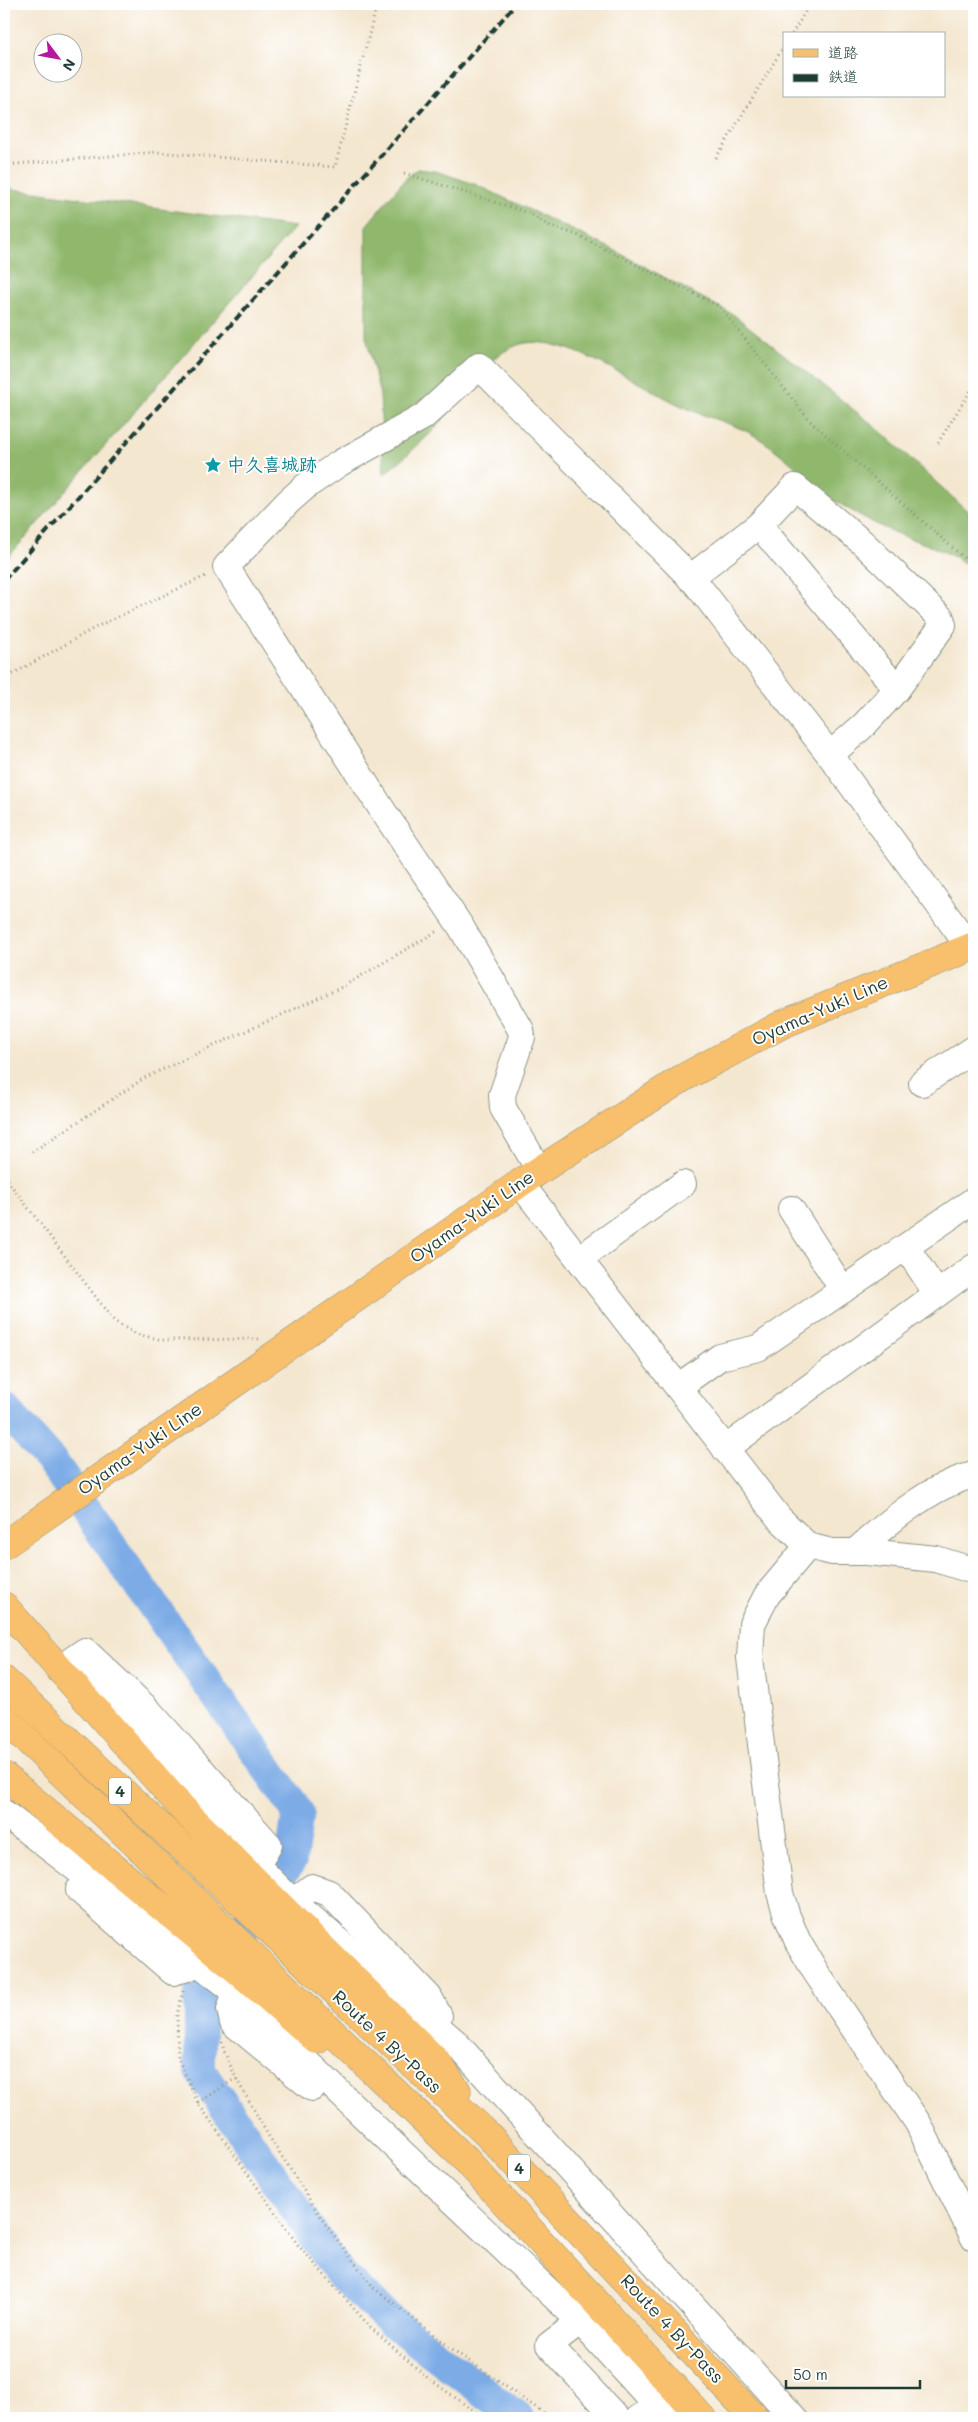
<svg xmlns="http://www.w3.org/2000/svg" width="978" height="2422" font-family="Mali,'Klee One',sans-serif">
  <rect width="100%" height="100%" fill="#fff"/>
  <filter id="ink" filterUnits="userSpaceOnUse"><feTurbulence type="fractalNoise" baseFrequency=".02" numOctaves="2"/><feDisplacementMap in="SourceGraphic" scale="10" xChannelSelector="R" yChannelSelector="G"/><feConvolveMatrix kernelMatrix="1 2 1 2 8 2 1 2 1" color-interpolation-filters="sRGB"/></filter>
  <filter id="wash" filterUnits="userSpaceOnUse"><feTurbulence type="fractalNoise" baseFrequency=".0096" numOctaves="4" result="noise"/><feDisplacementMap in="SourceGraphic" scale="20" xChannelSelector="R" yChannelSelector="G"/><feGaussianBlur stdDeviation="1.12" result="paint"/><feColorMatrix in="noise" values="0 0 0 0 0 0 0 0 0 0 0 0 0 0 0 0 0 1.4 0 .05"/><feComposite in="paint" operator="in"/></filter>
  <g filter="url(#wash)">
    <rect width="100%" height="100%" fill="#f4e7d0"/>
    <g fill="#90b86d" stroke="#587a50">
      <path d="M418,169l18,2 41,14 133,63 124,67 144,114 96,88v53c-29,-24 -66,-29 -98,-46 -16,-9 -35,-18 -49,-29 -25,-21 -48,-46 -77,-62 -21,-11 -45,-16 -66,-26 -41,-18 -126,-80 -169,-61 -31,13 -46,42 -66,66 -19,24 -41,43 -65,62l-4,-79 -14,-58v-111l39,-47z"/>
      <path d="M4,188l291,39 -291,335z"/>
    </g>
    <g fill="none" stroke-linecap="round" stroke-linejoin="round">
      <path stroke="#7cabe6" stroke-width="32" d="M4,1408l49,55 245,349 -7,48 -91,132v79l141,204 50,46 128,97"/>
    </g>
  </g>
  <g filter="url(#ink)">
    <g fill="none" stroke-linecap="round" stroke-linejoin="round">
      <g stroke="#8a9282" stroke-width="28">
        <g id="minor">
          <path d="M759,525l138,164"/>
          <path d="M690,578l69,-53 36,-38 68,56 78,75 2,7 -46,64 -32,35 -35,31"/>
          <path d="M922,1083l52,-34"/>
          <path d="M539,1170l-36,-62 -1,-13 20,-58 -1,-7 -60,-103 -78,-116 -157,-244 62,-65 18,-16 34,-23 83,-46 56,-51 216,216 135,173 140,193"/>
          <path d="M520,1183l259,335 29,28 24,6h35l69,7 38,12"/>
          <path d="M791,1209l52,81"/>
          <path d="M906,1247l31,47"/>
          <path d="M579,1259l104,-75"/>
          <path d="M678,1387l42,-30 38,-9 216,-148"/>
          <path d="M725,1449l249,-182"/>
          <path d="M808,1546l-41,49 -15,29 -2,34 30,235 7,23 11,26 19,32 101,149 56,115"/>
          <path d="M855,1552c31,-28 77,-68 119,-77"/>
          <path d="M59,1669l17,2 19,11 163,185 33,33 163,141 340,377"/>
          <path d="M59,1669l26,-18 63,59 121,135 -6,10"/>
          <path d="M4,1813l228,176 144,139 203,192 89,98"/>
          <path d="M79,1890l94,82 15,-4 5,-7"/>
          <path d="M303,1894l9,-7 17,6 100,104 10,19"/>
          <path d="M234,1998l-4,11 3,14 79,65"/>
          <path d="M595,2310l-46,35 68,73"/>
          <path d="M639,2418l34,-20"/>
        </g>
      </g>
      <g stroke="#8a9282" stroke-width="29">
        <path id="major" d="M4,1545l516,-362 161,-104 102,-55 191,-78"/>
      </g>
      <g stroke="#8a9282" stroke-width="29">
        <g id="highway">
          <path d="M4,1606l178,202 256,255 19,28"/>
          <path d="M4,1680l484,455 267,283"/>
          <path d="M4,1718l462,442 236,258"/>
          <path d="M4,1776l238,198 75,66"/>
        </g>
      </g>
      <g stroke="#8a9282" stroke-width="3" stroke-dasharray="1 4" stroke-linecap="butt">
        <path d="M792,34l18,-30"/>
        <path d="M716,158l68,-112"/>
        <path d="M4,165l153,-13 178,15 42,-163"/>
        <path d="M404,173l125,40 19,12 29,10 142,71 91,115 164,146"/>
        <path d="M938,443l36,-58"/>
        <path d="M4,679l94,-53 110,-51"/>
        <path d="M32,1152l114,-75 196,-90 97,-57"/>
        <path d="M4,1176l110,145 22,13 26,6 97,-1"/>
        <path d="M183,1991l-6,24 1,43 20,45 100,142 73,83 57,50 56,40"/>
        <path d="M222,2042l2,9 12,27 32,57 58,90 48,63 82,64 95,66"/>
        <path d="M198,2103l38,-25"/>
      </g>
      <use href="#minor" stroke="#fff" stroke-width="26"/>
      <use href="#major" stroke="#f8bf6c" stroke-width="28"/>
      <use href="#highway" stroke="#f8bf6c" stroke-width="28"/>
      <path stroke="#1f3d34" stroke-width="4" stroke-dasharray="8 4" stroke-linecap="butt" d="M4,580l512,-576"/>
    </g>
  </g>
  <defs>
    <g id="sight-bare" transform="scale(1.35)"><path d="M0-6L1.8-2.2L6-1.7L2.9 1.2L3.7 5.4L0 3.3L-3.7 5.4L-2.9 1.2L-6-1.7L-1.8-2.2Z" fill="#0f9aa8" stroke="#fff" stroke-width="2.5" paint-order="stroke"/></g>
  </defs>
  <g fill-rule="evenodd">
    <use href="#sight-bare" x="213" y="465"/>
  </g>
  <g text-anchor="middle" stroke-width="4" stroke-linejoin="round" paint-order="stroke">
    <g fill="#fff" stroke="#627771" stroke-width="1">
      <rect x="109" y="1777.5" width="22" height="27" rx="4"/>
      <rect x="508" y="2154.5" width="22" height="27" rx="4"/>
    </g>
    <g font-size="16" font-weight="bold" fill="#1f3d34">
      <text x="120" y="1797">4</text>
      <text x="519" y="2174">4</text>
    </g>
    <g font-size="18" font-weight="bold" fill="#0d838f" stroke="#fff" text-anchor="start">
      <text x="227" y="471">中久喜城跡</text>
    </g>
    <g font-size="18" fill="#1f3d34" stroke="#fff">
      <text transform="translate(820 1011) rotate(-24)" y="6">Oyama-Yuki Line</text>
      <text transform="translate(472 1217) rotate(-35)" y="6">Oyama-Yuki Line</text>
      <text transform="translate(140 1449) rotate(-35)" y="6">Oyama-Yuki Line</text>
      <text transform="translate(387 2042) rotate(43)" y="6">Route 4 By-Pass</text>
      <text transform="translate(672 2329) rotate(47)" y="6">Route 4 By-Pass</text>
    </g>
  </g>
  <rect width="978" height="2422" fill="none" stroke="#fff" stroke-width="20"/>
  <rect x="783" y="32" width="162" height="65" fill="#ffffff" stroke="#a5b1ae"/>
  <rect x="793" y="49" width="25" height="8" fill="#f8bf6c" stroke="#a5b1ae"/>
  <text x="828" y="58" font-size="15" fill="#1f3d34">道路</text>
  <rect x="793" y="74" width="25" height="8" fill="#1f3d34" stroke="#a5b1ae"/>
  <text x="828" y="82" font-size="15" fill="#1f3d34">鉄道</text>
  <g transform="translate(58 58) rotate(122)"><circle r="24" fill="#ffffff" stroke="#a5b1ae"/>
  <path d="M0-4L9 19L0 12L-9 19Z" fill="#b5179e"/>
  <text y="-8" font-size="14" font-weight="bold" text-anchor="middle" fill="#1f3d34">N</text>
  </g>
  <path d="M786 2380v8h134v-8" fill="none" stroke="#1f3d34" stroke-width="2.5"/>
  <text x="793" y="2380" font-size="15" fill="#1f3d34" stroke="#ffffff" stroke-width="4" paint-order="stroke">50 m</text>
</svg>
